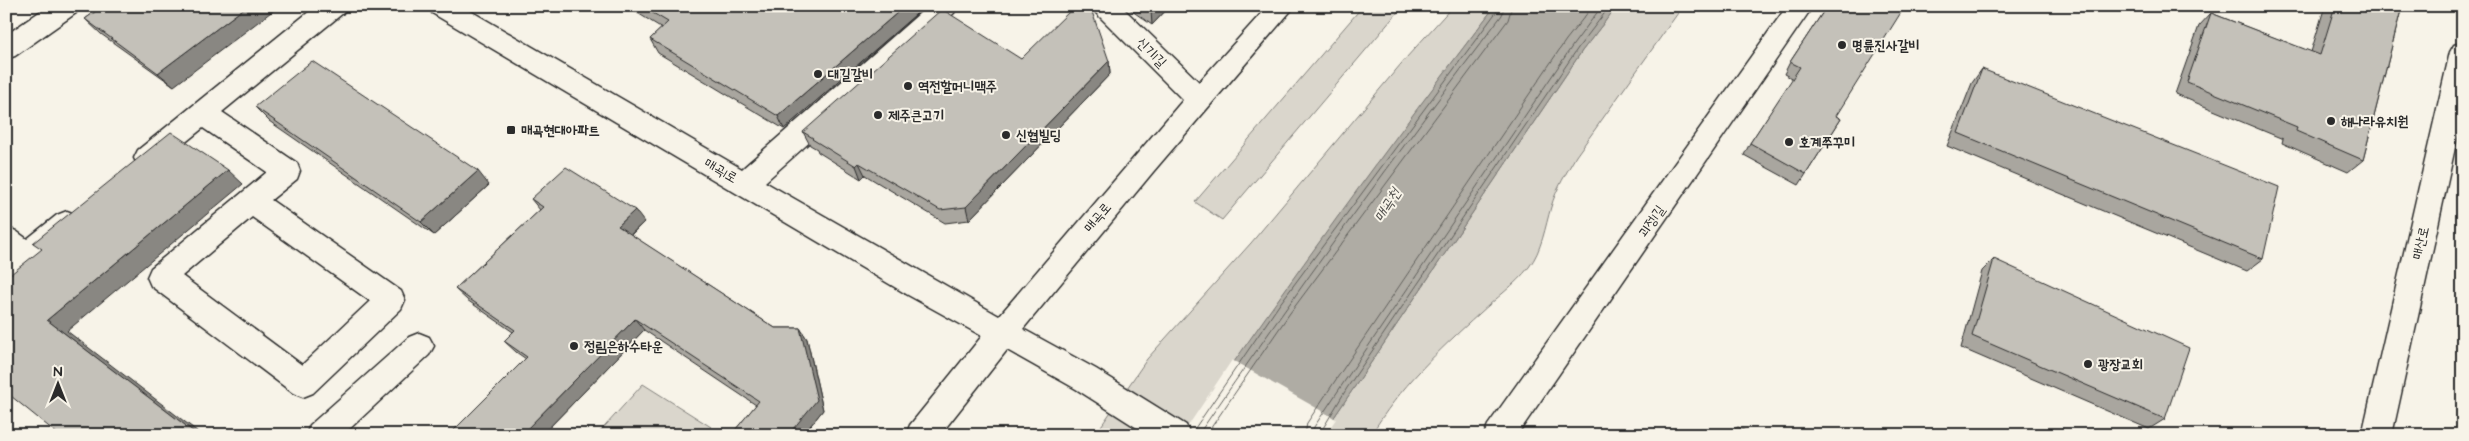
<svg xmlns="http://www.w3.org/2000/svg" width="2469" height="441" font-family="'Architects Daughter','Poor Story',sans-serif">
  <rect width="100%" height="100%" fill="#f7f3e8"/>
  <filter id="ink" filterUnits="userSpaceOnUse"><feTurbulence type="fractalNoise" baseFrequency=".02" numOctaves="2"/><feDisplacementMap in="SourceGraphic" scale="10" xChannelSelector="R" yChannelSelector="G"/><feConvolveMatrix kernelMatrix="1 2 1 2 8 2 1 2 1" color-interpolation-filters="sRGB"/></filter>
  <g filter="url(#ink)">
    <g fill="#dad6cc" stroke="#82807c">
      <path d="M1363,6h40l-181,214 -27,-18z"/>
      <path d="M1453,6h42c-107,141 -211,283 -310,429h-90l52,-76 104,-116 155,-185z"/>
      <path d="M1617,6h66l-107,150c-9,16 -20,33 -25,51 -6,20 -9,43 -22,60 -14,18 -33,31 -50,47 -40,36 -80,74 -108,121h-49l260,-384z"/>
      <path d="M643,384l68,43 -7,8h-107z"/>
    </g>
    <path fill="#afaca4" stroke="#7a7874" d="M1495,6h122l-35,45 -260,384 -129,-14c97,-141 198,-279 302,-415z"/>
    <path fill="#f7f3e8" d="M1232,360l104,59 -11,16h-143z"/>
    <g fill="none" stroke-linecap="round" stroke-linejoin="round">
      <g stroke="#605f5b" stroke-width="1">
        <path d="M1191,434l88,-129 218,-294 1,-5"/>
        <path d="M1198,435c98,-143 199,-282 304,-420l2,-9"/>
        <path d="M1206,435l84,-122 218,-293 4,-14"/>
        <path d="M1305,435l2,-12 28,-42 231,-341 27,-34"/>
        <path d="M1312,435l2,-8 28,-42 231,-340 29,-39"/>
        <path d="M1319,435l28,-47 231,-340 32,-42"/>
      </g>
      <g stroke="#2b2b2b" stroke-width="3">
        <g id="minor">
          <path d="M48,6h31l-3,7 -61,43 -9,3v-24z"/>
          <path d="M316,6h30l-3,7 -121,99 75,51 3,8 -3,8 -26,21 130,91 4,9 -4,9 -88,84 -10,4 -10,-4 -142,-107 -4,-9 4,-9 116,-96 -64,-44 -47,38 -9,3 -9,-3 -4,-8 4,-8zM252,217l118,84 -68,64 -120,-89z"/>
          <path d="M429,6h33l280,163 186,-163h29l-3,7 -189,169 234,134 184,-216 -87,-87 -3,-7h28l78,76 69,-76h27l-142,166 -130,157 73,40 90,56 4,10h-42l-72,-46 -69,-39 -67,85h-34l4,-10 72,-89 -74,-41 -476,-282z"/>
          <path d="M1787,6h26l-296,429h-33l4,-10z"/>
          <path d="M2463,42v69l-71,324h-30l88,-383 4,-7z"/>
          <path d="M67,211l10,4 4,8 -4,8 -61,50 -10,3v-57l10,4 11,8 30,-24z"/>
          <path d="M419,333l10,4 5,9 -5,9 -86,80h-37l4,-10 99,-88z"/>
        </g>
      </g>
      <use href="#minor" fill="#f7f3e8" fill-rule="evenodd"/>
    </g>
    <g fill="#a9a69f" stroke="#2b2b2b">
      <path d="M103,6l71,80 -73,-52 -16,-15z"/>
      <path d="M626,6h296l1,2 -139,121 -126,-76 -8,-14 12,-11z"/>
      <path d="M1125,6h45l-18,19z"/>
      <path d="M1827,6l9,110 5,3 -42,66 -55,-30 6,-12 43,-64 -9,-5 6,-12z"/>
      <path d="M2325,6h77l-39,154 -15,12 -66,-29 1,-4 -108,-45 24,-68 12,-13 100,39z"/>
      <path d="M1021,59l88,2 1,13 -141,146 -24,3 -80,-48 -4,4 -43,-27 -1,-3 -7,-4 -7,-13z"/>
      <path d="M1982,69l281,190 -16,12 -300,-125 25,-63z"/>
      <path d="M255,107l234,78 -55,50 -165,-114z"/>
      <path d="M531,199l113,23 -13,13 144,93h25l7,11 16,71 -20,25h-72l25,-30 -112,-75 -102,105h-93l77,-76 -10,-7 -12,-11 9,-9 -46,-32 -12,-11 85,-79z"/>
      <path d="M1994,259l171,160 -16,10 -188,-81 21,-77z"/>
    </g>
    <g fill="#898782" stroke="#2b2b2b">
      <path d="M247,6h32l-105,80 -16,-13z"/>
      <path d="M905,6h17l1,2 -139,121 -6,-13z"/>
      <path d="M1155,6h15l-18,19 -1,-14z"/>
      <path d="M1109,61l1,13 -141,146 -3,-13z"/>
      <path d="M859,163l6,12 -4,4 -5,-13z"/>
      <path d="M228,170l15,14 -176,147 135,104h-5l-150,-115z"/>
      <path d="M478,171l11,14 -55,50 -13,-13z"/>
      <path d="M635,210l9,12 -17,16 -9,-12z"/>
      <path d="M635,319l9,11 -102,105h-21z"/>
      <path d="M800,328l7,11 16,71 -20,25h-15z"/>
    </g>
    <g fill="#c4c1b9" stroke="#2b2b2b">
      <path d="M103,6h144l-89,67 -73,-54z"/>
      <path d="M641,6h264l-127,110 -128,-77 18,-17z"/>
      <path d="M1075,6h15l19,55 -143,146 -26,3 -81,-47 -3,3 -44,-27 1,-1 -10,-6 139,-123 79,50z"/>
      <path d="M1144,6h11l-4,5z"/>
      <path d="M1827,6h78l-69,110 5,3 -35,55 -56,-31 50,-76 -10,-5z"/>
      <path d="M2335,6h67l-39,154 -67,-29 1,-4 -110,-45 24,-69 109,42z"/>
      <path d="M312,61l166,110 -57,51 -166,-115z"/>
      <path d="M1982,69l297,118 -16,72 -305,-126z"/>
      <path d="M171,132l57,38 -181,150 151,115h-139l-53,-43v-114l36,-29 -9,-6z"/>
      <path d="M566,167l69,43 -17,16 157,102h25l17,72 -29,35h-57l28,-34 -124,-82 -114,116h-72l78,-78 -23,-16 11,-11 -60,-41 88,-82 -12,-8z"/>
      <path d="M1994,259l195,89 -24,71 -193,-83z"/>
      <path d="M1738,427l15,8h-28z"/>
    </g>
  </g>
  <g fill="#2b2b2b" stroke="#f7f3e8" stroke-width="2">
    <circle cx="1842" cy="45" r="5"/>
    <circle cx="818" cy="74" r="5"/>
    <circle cx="908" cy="86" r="5"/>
    <circle cx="878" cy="115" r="5"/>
    <circle cx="2331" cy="121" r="5"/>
    <rect x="506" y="125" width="10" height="10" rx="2.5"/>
    <circle cx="1006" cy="135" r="5"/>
    <circle cx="1789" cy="142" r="5"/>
    <circle cx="574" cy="346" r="5"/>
    <circle cx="2088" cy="364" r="5"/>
  </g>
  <g text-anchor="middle" stroke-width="4" stroke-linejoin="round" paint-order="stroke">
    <g font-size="14" font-weight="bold" fill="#2b2b2b" stroke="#f7f3e8" text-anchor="start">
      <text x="1852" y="50">명륜진사갈비</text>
      <text x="828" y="79">대길갈비</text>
      <text x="918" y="91">역전할머니맥주</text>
      <text x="888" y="120">제주큰고기</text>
      <text x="2341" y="126">해나라유치원</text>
      <text x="521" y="135">매곡현대아파트</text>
      <text x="1016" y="140">신협빌딩</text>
      <text x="1799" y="147">호계쭈꾸미</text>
      <text x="584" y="351">정림은하수타운</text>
      <text x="2098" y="369">광장교회</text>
    </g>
    <g font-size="14" fill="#2b2b2b" stroke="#f7f3e8">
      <text transform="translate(1152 52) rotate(45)" y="5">신기1길</text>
      <text transform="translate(721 170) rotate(30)" y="5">매곡1로</text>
      <text transform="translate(1097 217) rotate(-50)" y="5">매곡로</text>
      <text transform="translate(1651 221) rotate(-55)" y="5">괴정1길</text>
      <text transform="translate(2420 243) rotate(-77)" y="5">매산로</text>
    </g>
    <g font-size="15" font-style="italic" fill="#53524f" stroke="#f7f3e8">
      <text transform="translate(1387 205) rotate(-58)" y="5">매곡천</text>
    </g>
  </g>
  <rect width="2469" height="441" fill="none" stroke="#f7f3e8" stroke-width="25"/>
  <rect x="12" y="12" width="2444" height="416" fill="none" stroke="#2b2b2b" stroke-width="2" filter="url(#ink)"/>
  <g transform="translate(58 384)" stroke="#f7f3e8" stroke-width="4" paint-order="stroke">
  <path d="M0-4L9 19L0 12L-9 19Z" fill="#2b2b2b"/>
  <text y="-8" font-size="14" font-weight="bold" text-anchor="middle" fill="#2b2b2b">N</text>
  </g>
</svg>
